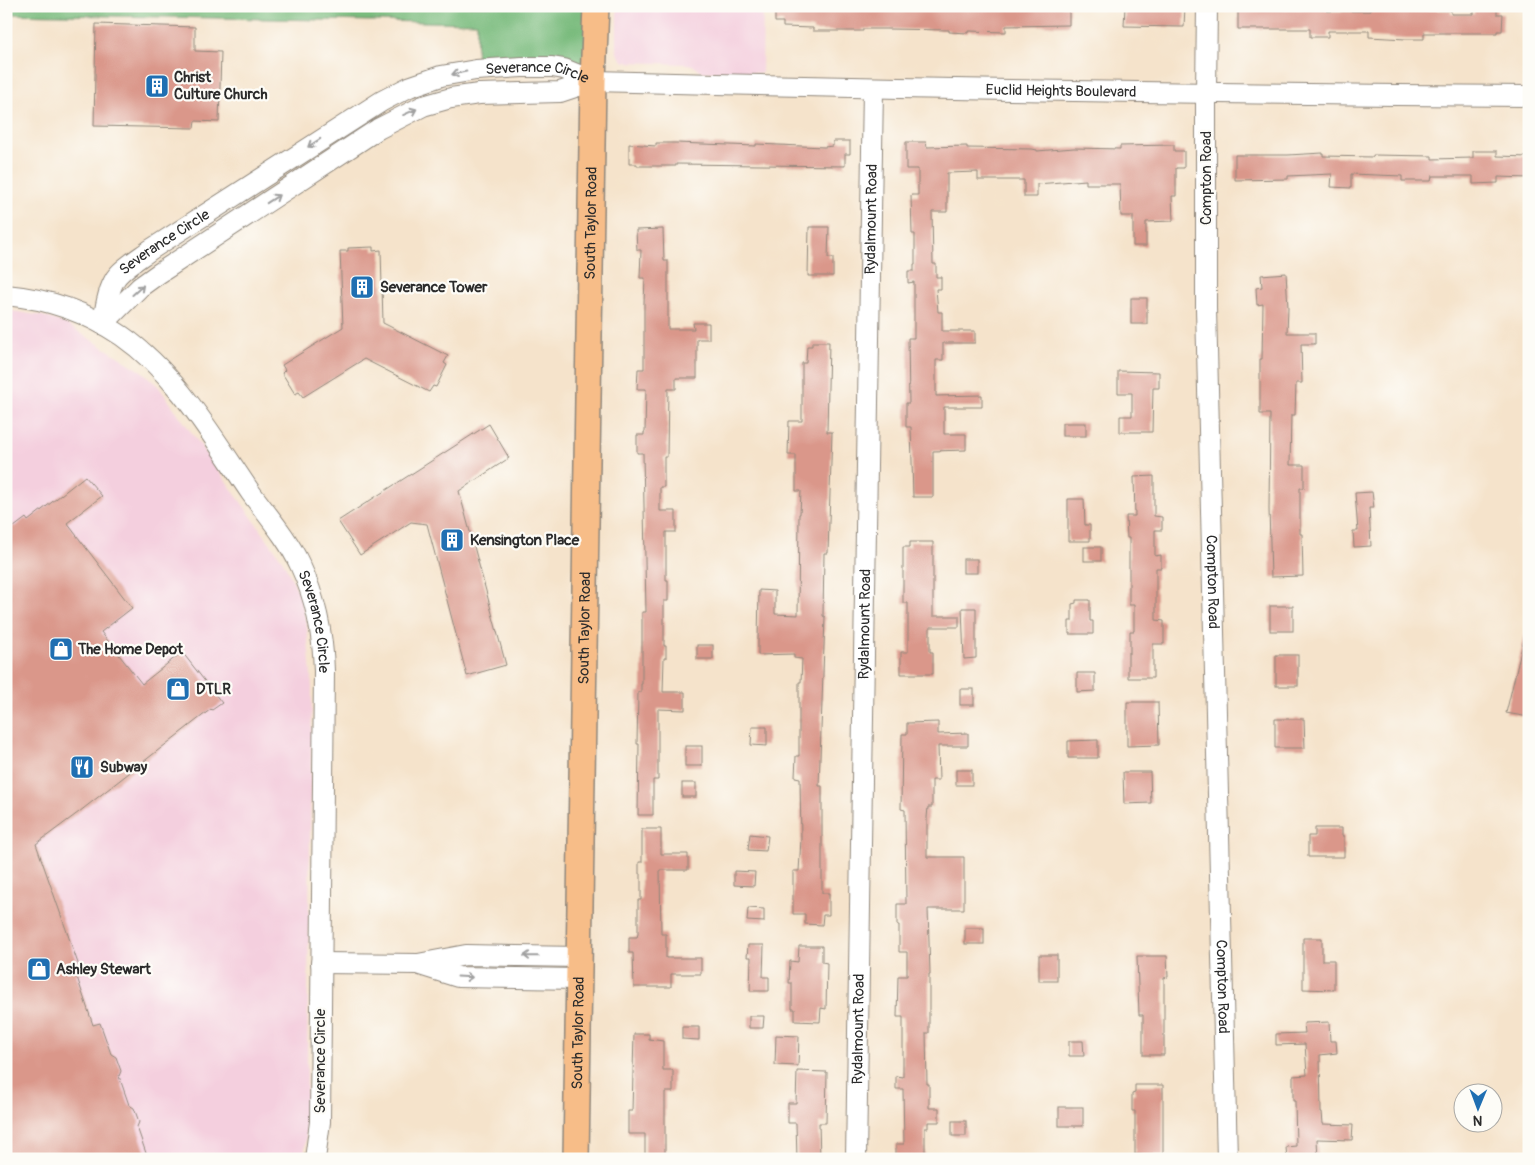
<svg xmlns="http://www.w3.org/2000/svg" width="1535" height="1165" font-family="Pangolin,sans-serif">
  <rect width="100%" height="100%" fill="#fdfcf7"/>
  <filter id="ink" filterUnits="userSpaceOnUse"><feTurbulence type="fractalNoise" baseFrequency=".02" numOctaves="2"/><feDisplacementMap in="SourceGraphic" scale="10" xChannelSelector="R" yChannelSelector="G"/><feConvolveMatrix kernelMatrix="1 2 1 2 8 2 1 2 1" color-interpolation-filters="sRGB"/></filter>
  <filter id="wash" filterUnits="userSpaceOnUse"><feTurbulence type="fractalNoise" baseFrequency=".0096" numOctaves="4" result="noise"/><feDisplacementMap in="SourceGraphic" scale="20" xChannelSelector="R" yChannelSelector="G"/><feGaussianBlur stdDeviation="1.12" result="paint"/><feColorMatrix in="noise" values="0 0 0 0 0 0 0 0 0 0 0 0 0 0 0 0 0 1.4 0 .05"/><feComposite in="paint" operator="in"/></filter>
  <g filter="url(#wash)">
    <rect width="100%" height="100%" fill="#f5e3cb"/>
    <g fill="#f4cfde">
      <path d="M617,6h146l-1,67 -59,-1 -11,-7 -5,-1 -63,-2 -7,-9z"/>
      <path d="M6,310l37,6 23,8 77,48 16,15 124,174 18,37 6,30 5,59 -6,451 -2,21h-298z"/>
    </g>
    <path fill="#7abc7e" stroke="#527454" d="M6,6h590l-3,75 -29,-12 -88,1 1,-47 -471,-9z"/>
    <g id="blocks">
      <g fill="#da978a">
        <path d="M775,6h294v19l-63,1v6l-38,-1v2l-19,-1v-2l-61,-1h-25v2h-50v-3l-30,-1v-5h-8z"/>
        <path d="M1125,6h60l-1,21 -60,-1z"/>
        <path d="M1302,6h24l1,5h43v-4l36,1 -1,-2h19v4h27v4h23v-6l23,1v5h6l-1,17h-5v2h-73v6h-18l-37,-2v-6h-41v6h-18v-8h-72v-21l64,1z"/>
        <path d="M96,24l99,3v24l26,1 -2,70 -24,-1 -1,7 -100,-2z"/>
        <path d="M833,141h17v13h-5v12l-169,-2v2h-39v-2h-8v-20l27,2v-3h20l80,3v-2l68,3 9,-1z"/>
        <path d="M906,142h20l1,5 40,-1v2l65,1 5,1v1l37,-3 46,1v-3l54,-1v6h10v17h-8v28h-4l1,25 -27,1v24h-13v-30h-12l-1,-32h-34v-4l-49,4v13h-13v-17h-46v-8l-31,1v39h-15l1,52h3v13h5v12h-5l2,23h4v19h33v12h-32v17h-7v36l46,-1v12h-38v27h22v16l-33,1v46h-20l-2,-70h-5v-24h3l-1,-65h6v-56l-6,1v-12h6v-7h1v-30h-3l-1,-39h7v-26h-12z"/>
        <path d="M1473,151h24v5l32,1v21l-31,-1v6l-25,1v-8h-41l-1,5h-29v-5l-51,-2v14l-20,-1 1,-13 -44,2v3l-53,1v-25h53l35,-2v3l50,1v-2l59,1v3l41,-1z"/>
        <path d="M809,227h20l-1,31h5v18h-25z"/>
        <path d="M663,229l1,32h4v68h26l-1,-6h16v16h-12v39h-21v11h-8l-1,68h-3v30h-4v24h16v21h-10v48h2v21h-4v45h2v12h-2l-1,34h22v18l-27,-1v71h-5v35h-15l1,-71h-2l1,-52h3v-8h1v-72h4l-3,-159h-6v-18h7v-3h1l1,-43h-9l1,-20h6v-66l1,-25h-5l1,-28h-4l-1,-20z"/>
        <path d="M373,247v4l8,-1 2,73 65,33 -4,7 3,2 -11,22 -3,-1 -4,6 -65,-33 -61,38 -4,-5 -4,2 -13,-21 3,-3 -3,-5 61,-38 -3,-76h8v-3z"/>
        <path d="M1286,273l2,35 -1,25h28v11h-14l1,39h-6l-1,32h-4l-1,50h14v23h-4v46h2l1,42 -32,1 -2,-68 1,-95h-10v-55h2l1,-55 -6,1 -1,-17 6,-1 -1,-12z"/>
        <rect x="1131" y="298" width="16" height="26"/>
        <path d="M812,342h17l-2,90h5l-4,121h-4l-1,63 2,1 -6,169h3v107h7v22h-6l-1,10 -17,-1v-10h-12v-43h6l2,-32 -1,-61 -5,-1 1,-21h3v-74h2l1,-23 -8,-1v-4l-36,1v-15l1,-50 16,1v23l23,1 1,-101h1l1,-23h-5v-36h-8l1,-34h13v-58h4l1,-17h5z"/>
        <path d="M1118,371l41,1v16h-6l-1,44h-32v-16h12v-23h-14z"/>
        <rect x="1062" y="423" width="24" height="13"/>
        <path d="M489,424l20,34 -50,33 47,174 -39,11 -40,-152 -16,-2 -51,33 -22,-34z"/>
        <path d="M85,476l17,20 -35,27 65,85 -31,24 41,52 40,-32 40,51 -10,7 -1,-1 -132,103 -43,32 45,128 -5,2 17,51 7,-2 11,31 5,3 5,14 -2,5 10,29 5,3 5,14 -2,5 11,32h-142v-643l8,11 12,-9 2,3z"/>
        <path d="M1154,476v40l8,1v13h-7v26l6,-1v13h-5v52l8,1v23h-11v34h-25v-25h2v-22h4v-26h-5v-67h-2l-1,-22h9l-1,-39z"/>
        <path d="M1372,492l2,16h-5l2,38 -17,1 -1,-16h5l-3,-38z"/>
        <path d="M1068,499h16l1,26h5v16h-22z"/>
        <path d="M910,542h23v74h26v11h-29v25h3v22h-32v-22h7v-49h-5v-56h7z"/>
        <rect x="1084" y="547" width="17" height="14"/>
        <rect x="963" y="559" width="14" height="14"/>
        <path d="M1076,600h14v21h3v13h-24v-13h3v-17l4,-1z"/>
        <rect x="1270" y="606" width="23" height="25"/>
        <path d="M962,608h14v50l-12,1z"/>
        <path d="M1525,635h4v82l-23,-4z"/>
        <rect x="697" y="645" width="16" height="14"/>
        <rect x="1276" y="655" width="22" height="31"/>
        <path d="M1077,673h18v18l-18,1z"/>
        <rect x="960" y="689" width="14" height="16"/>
        <path d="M1127,702h31l1,43 -32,1z"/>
        <path d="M1275,719h29l1,29h-30z"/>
        <path d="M938,722v12l30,-1v13h-30l1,34h-7v27h-4l-1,11v39h37v52h-36l2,65h-1v59h-3l1,51h2v24h10v14h-11v6h-3v31h-29v-15h8l-1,-55h-7v-13l7,1v-60h-6l1,-41h9v-24h-8v-27h-2v-21h9l-1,-94 -4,-1 1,-75h5v-11z"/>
        <path d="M752,727h15v19l-16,-1z"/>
        <path d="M1098,740v18h-30v-17z"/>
        <rect x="685" y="746" width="17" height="20"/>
        <rect x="956" y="770" width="16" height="15"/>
        <path d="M1123,772h27l1,31 -27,1z"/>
        <rect x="682" y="783" width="14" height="14"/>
        <path d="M1315,828h27v8h2v21h-36v-21h7z"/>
        <path d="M642,829h19v25h27v16h-28l1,64h5v24h35v16h-30v13h-37l-1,-34h-4v-16h8l1,-3v-34h3v-26h-2v-12h3z"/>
        <path d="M750,834l18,2 -2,15 -18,-1z"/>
        <path d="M734,871l21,1 -1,14 -20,-1z"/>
        <path d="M748,908l16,1v13l-17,-1z"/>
        <rect x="965" y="928" width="19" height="16"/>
        <path d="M1303,938h19v22h12v30l-31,-1z"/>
        <path d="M748,945h16l-1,32h6v14h-19l1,-34h-4z"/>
        <path d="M799,946h23v16l5,1 -1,46 -5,-1 -1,14 -25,-1v-12h-3v-26h-3l1,-22 8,1z"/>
        <rect x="1039" y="955" width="18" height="26"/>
        <path d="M1137,956h30l1,21 -4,1v77h-21v-40h-4z"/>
        <path d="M749,1016h15l-1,12h-14z"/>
        <path d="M1329,1022l1,19h6l1,12 -17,2 1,57h1l1,12 30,1 -1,15 -35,-1 1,20h-31l-1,-12 10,-1 -1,-45h-2v-25l14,-1 -2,-31 -29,1v-11l29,-1 -1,-10z"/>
        <path d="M682,1027h17v13l-17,-1z"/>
        <path d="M634,1034h15v5l14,2v29h10v22h-8v67h-20v-25h-17v-23h4z"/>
        <path d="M776,1035l23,1 -1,30 -23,-1z"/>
        <path d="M1069,1041h14l1,15h-15z"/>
        <path d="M797,1071l30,1 -1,51h-7l1,36h-23l-1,-36h-8v-20h8z"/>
        <path d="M1135,1085h28v70h-28v-44h-3v-17l3,-1z"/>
        <rect x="1059" y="1107" width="24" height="19"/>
        <rect x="952" y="1121" width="14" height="15"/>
      </g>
    </g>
  </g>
  <g filter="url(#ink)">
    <use href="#blocks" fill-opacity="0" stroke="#90877b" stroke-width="1"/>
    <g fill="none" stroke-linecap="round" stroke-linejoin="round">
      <g stroke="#90877b" stroke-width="22">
        <g id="minor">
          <path id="s1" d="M1207,6l-1,87v215l21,851"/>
          <path id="s2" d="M6,295c43,4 81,17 116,41 56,39 91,102 129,157 17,23 37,46 49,72 16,34 23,69 24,106l-4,451 -5,37"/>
          <path id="s3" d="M103,324l37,-37 18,-13 220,-145 45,-23 28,-8 28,-4 81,-2 33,-11c312,8 624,13 936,15"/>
          <path id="s4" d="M103,324c2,-14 4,-30 11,-43 5,-11 27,-24 36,-31l232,-149 27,-14 32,-11 35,-6 46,-3h30l12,2 29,12"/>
          <path d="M321,963l97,1 48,-9 114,2"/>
          <path d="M420,965l38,12 121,2"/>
          <path id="s5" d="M856,1159l17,-1071"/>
        </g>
      </g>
      <g stroke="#90877b" stroke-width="28">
        <g id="major">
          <path id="s6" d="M576,1159l17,-1078 3,-75"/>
        </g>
      </g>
      <use href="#minor" stroke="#fff" stroke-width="20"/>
      <use href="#major" stroke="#f7bd88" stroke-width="25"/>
    </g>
    <defs><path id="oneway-shaft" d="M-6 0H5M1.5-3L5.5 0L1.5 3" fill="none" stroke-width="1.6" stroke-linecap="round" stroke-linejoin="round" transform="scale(1.25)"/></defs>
    <g stroke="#a0a0a0">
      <use href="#oneway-shaft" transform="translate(459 73) rotate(169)"/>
      <use href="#oneway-shaft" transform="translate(410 112) rotate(-24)"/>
      <use href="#oneway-shaft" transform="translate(314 143) rotate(147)"/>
      <use href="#oneway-shaft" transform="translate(273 199) rotate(-33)"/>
      <use href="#oneway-shaft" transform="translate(138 290) rotate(-42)"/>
      <use href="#oneway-shaft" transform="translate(531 956) rotate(-179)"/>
      <use href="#oneway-shaft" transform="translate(465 977) rotate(3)"/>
    </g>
  </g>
  <defs>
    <g id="building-square" transform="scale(1.25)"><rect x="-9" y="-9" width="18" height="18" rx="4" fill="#1f6fb2" stroke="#fdfcf7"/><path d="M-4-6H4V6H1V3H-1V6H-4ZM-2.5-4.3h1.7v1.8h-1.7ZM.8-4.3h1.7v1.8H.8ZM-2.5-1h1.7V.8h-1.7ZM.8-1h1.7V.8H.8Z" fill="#fff"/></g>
    <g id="shop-square" transform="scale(1.25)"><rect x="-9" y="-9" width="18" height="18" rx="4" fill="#1f6fb2" stroke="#fdfcf7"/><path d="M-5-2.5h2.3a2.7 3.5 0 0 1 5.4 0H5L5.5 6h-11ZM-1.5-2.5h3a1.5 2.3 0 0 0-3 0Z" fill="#fff"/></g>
    <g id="restaurant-square" transform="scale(1.25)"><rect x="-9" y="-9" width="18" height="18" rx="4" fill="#1f6fb2" stroke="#fdfcf7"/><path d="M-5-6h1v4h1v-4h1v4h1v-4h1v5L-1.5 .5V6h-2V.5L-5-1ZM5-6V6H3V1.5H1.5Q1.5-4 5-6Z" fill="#fff"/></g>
  </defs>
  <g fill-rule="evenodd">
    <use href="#building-square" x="157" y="86"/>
    <use href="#building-square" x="362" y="287"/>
    <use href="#building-square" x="452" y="540"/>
    <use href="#shop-square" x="61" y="649"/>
    <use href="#shop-square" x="178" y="689"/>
    <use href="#restaurant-square" x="82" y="767"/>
    <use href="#shop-square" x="39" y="969"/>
  </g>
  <g text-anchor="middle" stroke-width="4.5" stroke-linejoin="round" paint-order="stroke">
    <g font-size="15" fill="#2b2b2b" stroke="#fdfcf7">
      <text dy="5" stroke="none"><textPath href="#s4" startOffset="530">Severance Circle</textPath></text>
      <text dy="5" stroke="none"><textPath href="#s3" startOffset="1030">Euclid Heights Boulevard</textPath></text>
      <text transform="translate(1206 178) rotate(-90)" y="5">Compton Road</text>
      <text dy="5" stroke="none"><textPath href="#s5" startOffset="940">Rydalmount Road</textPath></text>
      <text dy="5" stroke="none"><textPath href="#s6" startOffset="936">South Taylor Road</textPath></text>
      <text dy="5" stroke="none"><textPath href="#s4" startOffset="109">Severance Circle</textPath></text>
      <text dy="5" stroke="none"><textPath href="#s1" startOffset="576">Compton Road</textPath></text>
      <text dy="5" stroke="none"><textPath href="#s2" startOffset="475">Severance Circle</textPath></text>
      <text dy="5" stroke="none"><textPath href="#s5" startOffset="535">Rydalmount Road</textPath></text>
      <text dy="5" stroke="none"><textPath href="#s6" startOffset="531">South Taylor Road</textPath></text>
      <text dy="5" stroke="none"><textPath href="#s1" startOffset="981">Compton Road</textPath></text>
      <text dy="5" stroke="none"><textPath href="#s5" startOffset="130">Rydalmount Road</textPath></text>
      <text dy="5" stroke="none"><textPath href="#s6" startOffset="126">South Taylor Road</textPath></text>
      <text transform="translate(320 1061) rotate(-90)" y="5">Severance Circle</text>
    </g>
    <g font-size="15" font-weight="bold" fill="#2b2b2b" stroke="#fdfcf7" text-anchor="start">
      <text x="174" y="82">Christ<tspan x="174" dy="17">Culture Church</tspan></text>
      <text x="380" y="292">Severance Tower</text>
      <text x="470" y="545">Kensington Place</text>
      <text x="78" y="654">The Home Depot</text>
      <text x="196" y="694">DTLR</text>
      <text x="100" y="772">Subway</text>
      <text x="56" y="974">Ashley Stewart</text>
    </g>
  </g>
  <rect width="1535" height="1165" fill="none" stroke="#fdfcf7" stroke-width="25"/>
  <g transform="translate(1478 1108) rotate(181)"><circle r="24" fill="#fdfcf7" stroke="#a9a8a5"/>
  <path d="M0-4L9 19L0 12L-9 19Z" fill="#1f6fb2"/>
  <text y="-8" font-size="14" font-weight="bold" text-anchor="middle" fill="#2b2b2b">N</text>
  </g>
</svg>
